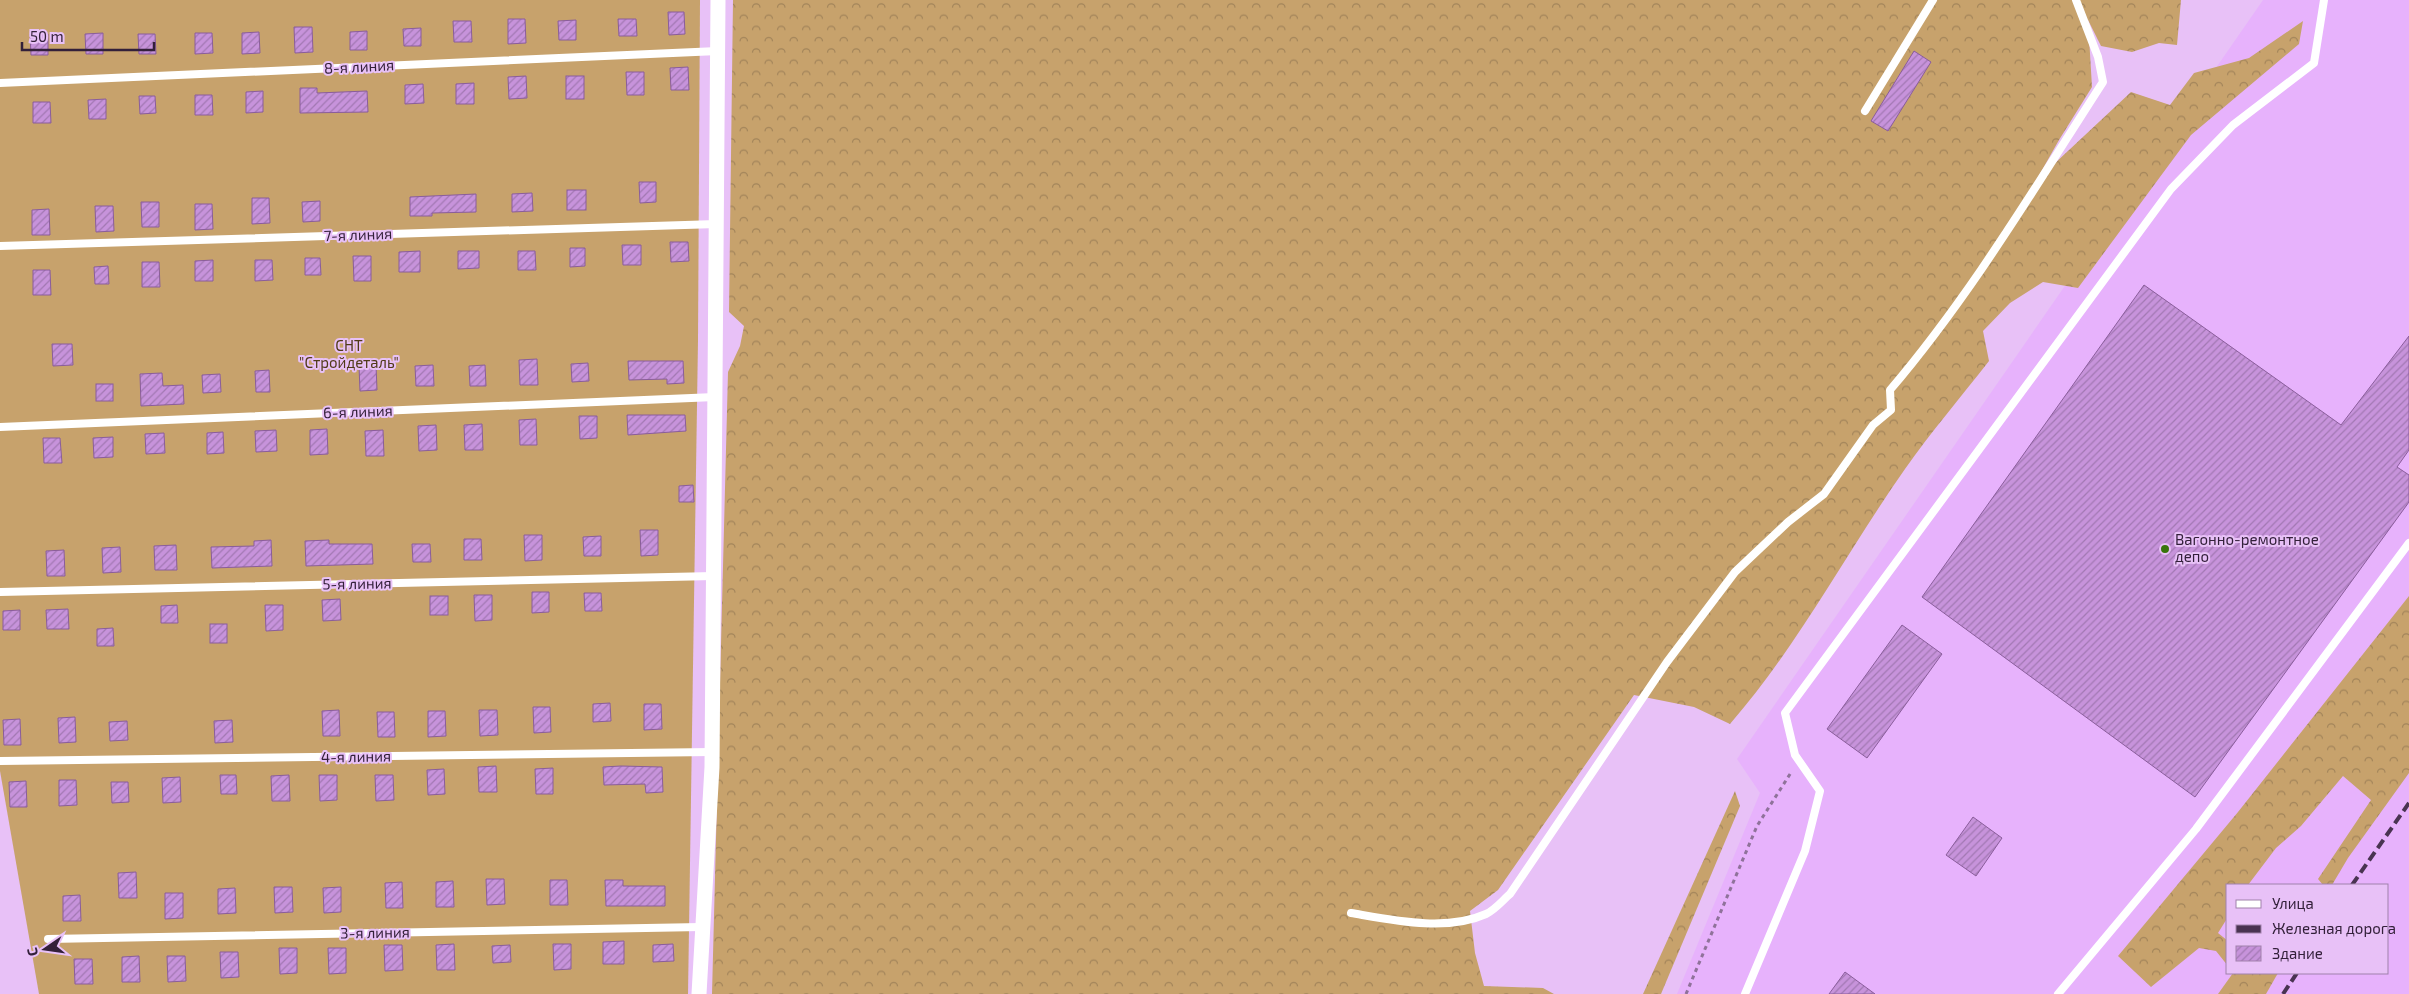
<svg xmlns="http://www.w3.org/2000/svg" width="2409" height="994" font-family="'Exo 2',sans-serif">
  <defs>
    <pattern id="forest-crowns" width="20" height="18" patternUnits="userSpaceOnUse" patternTransform="scale(1.25)"><rect width="20" height="18" fill="#c7a26c"/><path d="M2 6a3 3 0 1 1 6 0M12 15a3 3 0 1 1 6 0" fill="none" stroke="#a2845a"/></pattern>
    <pattern id="building-hatch" width="6" height="6" patternUnits="userSpaceOnUse" patternTransform="scale(1.25)"><rect width="6" height="6" fill="#c793db"/><path d="M-1 1l2-2M0 6l6-6M5 7l2-2" fill="none" stroke="#a278b3"/></pattern>
  </defs>
  <rect width="100%" height="100%" fill="#e8c1f7"/>
  <path fill="#e7b2fc" fill-rule="evenodd" d="M2263,0h146v994h-732l83,-201 -23,-34zM2228,885h160v88h-160z"/>
  <g fill="url(#forest-crowns)">
    <path d="M733,0h1448l-4,45 -18,-2 -27,9 -31,-6 -13,-26 4,67 -33,53 -32,57 26,-32 78,-73 39,13 24,-32 55,-15 54,-37 -4,23 -108,91 -113,153 -35,-6 -33,21 -27,28 6,30c-28,36 -58,71 -84,108 -59,84 -107,177 -175,255l-36,-17 -60,-12 -136,195 -28,21 5,42 9,33 59,2 11,6h-842l16,-622 12,-26 4,-20 -15,-14z"/>
    <path d="M2409,596v177l-61,85 -16,27h-9l-5,-6 53,-79 -28,-24 -42,50 -25,22 -28,37h-20v32l-10,16 10,8v25l-12,-15 -17,-3 -48,39 -33,-31 120,-144z"/>
    <path d="M1735,791l5,15 -79,188h-18z"/>
    <path d="M2233,973h45l-12,21h-48z"/>
  </g>
  <path fill="#c7a26c" d="M0,0h700l-2,340 -10,654h-649l-39,-223z"/>
  <g fill="url(#building-hatch)" stroke="#8a5d9b">
    <path d="M668,12h16l1,22 -16,1z"/>
    <path d="M508,19h17l1,24 -18,1z"/>
    <path d="M618,19h18l1,17h-18z"/>
    <path d="M576,20v20h-17l-1,-19z"/>
    <path d="M453,21h18l1,21h-18z"/>
    <path d="M294,27h18l1,25 -18,1z"/>
    <path d="M421,28v18h-17l-1,-17z"/>
    <path d="M367,31v19h-17v-18z"/>
    <path d="M259,32l1,21 -18,1v-21z"/>
    <path d="M103,33v21h-17l-1,-20z"/>
    <path d="M195,33h17l1,20 -18,1z"/>
    <path d="M30,34h18v21h-17z"/>
    <path d="M138,34h17l1,20h-17z"/>
    <path d="M1914,51l17,11 -43,69 -17,-10z"/>
    <path d="M688,67l1,23h-18l-1,-22z"/>
    <path d="M626,72h18v23h-17z"/>
    <path d="M526,76l1,22 -18,1 -1,-22z"/>
    <rect x="566" y="76" width="18" height="23"/>
    <path d="M474,83v21h-18v-20z"/>
    <path d="M423,84l1,19 -19,1v-19z"/>
    <path d="M300,88h17v5l50,-2 1,21 -68,1z"/>
    <path d="M263,91v21l-17,1v-21z"/>
    <path d="M195,95h17l1,20h-18z"/>
    <path d="M139,96h16l1,17 -16,1z"/>
    <path d="M106,99v20h-17l-1,-19z"/>
    <path d="M33,102h17l1,21h-18z"/>
    <path d="M639,182h17v20l-16,1z"/>
    <rect x="567" y="190" width="19" height="20"/>
    <path d="M532,193l1,18 -21,1v-18z"/>
    <path d="M476,194v18l-44,1v3h-22v-19z"/>
    <path d="M252,198h17l1,25 -18,1z"/>
    <path d="M320,201v20l-17,1 -1,-20z"/>
    <path d="M141,202h18v25h-17z"/>
    <path d="M195,204h17l1,25 -18,1z"/>
    <path d="M95,206h18l1,25 -18,1z"/>
    <path d="M49,209l1,26h-18v-25z"/>
    <path d="M670,242h18l1,19 -18,1z"/>
    <path d="M622,245h19v20h-18z"/>
    <path d="M570,248h15v18l-15,1z"/>
    <path d="M420,251v21h-21v-20z"/>
    <path d="M458,251h21v17l-21,1z"/>
    <path d="M518,251h17l1,19h-18z"/>
    <path d="M353,256h18v25h-17z"/>
    <path d="M305,258h15l1,17h-16z"/>
    <path d="M213,260v21h-18v-20z"/>
    <path d="M255,260h17l1,20 -18,1z"/>
    <path d="M142,262h17l1,25h-18z"/>
    <path d="M108,266l1,18h-14l-1,-17z"/>
    <path d="M33,270h17l1,25h-18z"/>
    <path d="M2144,285l197,140 68,-89v114l-12,17 12,8v27l-214,295 -273,-200z"/>
    <path d="M52,344h20l1,21 -20,1z"/>
    <path d="M537,359l1,26h-18l-1,-25z"/>
    <path d="M628,361h55l1,22 -17,1v-5l-38,1z"/>
    <path d="M588,363l1,18 -17,1 -1,-18z"/>
    <path d="M376,365l1,25 -17,1 -1,-25z"/>
    <path d="M433,365l1,21h-18l-1,-20z"/>
    <path d="M485,365l1,21h-16l-1,-20z"/>
    <path d="M269,370l1,22h-14l-1,-21z"/>
    <path d="M162,373l1,13 20,-1 1,19 -43,2 -1,-32z"/>
    <path d="M220,374l1,18 -18,1 -1,-18z"/>
    <rect x="96" y="384" width="17" height="17"/>
    <path d="M627,415h58l1,16 -58,4z"/>
    <path d="M579,416h18v22l-17,1z"/>
    <path d="M536,419l1,26h-17l-1,-25z"/>
    <path d="M482,424l1,26h-18l-1,-25z"/>
    <path d="M436,425l1,25 -18,1 -1,-25z"/>
    <path d="M327,429l1,25 -18,1v-25z"/>
    <path d="M276,430l1,21 -21,1 -1,-21z"/>
    <path d="M383,430l1,26h-18l-1,-25z"/>
    <path d="M223,432l1,21 -17,1v-21z"/>
    <path d="M164,433l1,20 -19,1 -1,-20z"/>
    <path d="M113,437v20l-19,1 -1,-20z"/>
    <path d="M43,438h17l2,25h-18z"/>
    <path d="M693,485l1,17h-15v-16z"/>
    <path d="M640,530h18v25l-17,1z"/>
    <path d="M524,535h18v25l-17,1z"/>
    <path d="M601,536v20h-17l-1,-19z"/>
    <path d="M464,539h17l1,21h-18z"/>
    <path d="M271,540l1,26 -60,2 -1,-21 43,-1v-5z"/>
    <path d="M329,540v4h43l1,20 -67,2 -1,-25z"/>
    <path d="M412,544h18l1,18h-18z"/>
    <path d="M176,545l1,25h-22l-1,-24z"/>
    <path d="M120,547l1,25 -18,1 -1,-25z"/>
    <path d="M64,550l1,26h-18l-1,-25z"/>
    <path d="M532,592h17v20l-17,1z"/>
    <path d="M584,593h17l1,18h-17z"/>
    <path d="M474,595h18v25l-17,1z"/>
    <rect x="430" y="596" width="18" height="19"/>
    <path d="M340,599l1,21 -18,1 -1,-21z"/>
    <path d="M177,605l1,18h-17v-17z"/>
    <path d="M265,605h18v25l-17,1z"/>
    <path d="M68,609l1,20h-22l-1,-19z"/>
    <path d="M20,610v20h-17v-19z"/>
    <rect x="210" y="624" width="17" height="19"/>
    <path d="M1902,625l40,29 -75,104 -40,-29z"/>
    <path d="M113,628l1,18h-17v-17z"/>
    <path d="M610,703l1,18 -18,1v-18z"/>
    <path d="M644,704h17l1,25 -18,1z"/>
    <path d="M533,707h17l1,25 -17,1z"/>
    <path d="M339,710l1,26h-17l-1,-25z"/>
    <path d="M479,710h18l1,25 -18,1z"/>
    <path d="M428,711h17l1,25 -18,1z"/>
    <path d="M377,712h17l1,25h-17z"/>
    <path d="M75,717l1,25 -17,1 -1,-25z"/>
    <path d="M20,719l1,26h-17l-1,-25z"/>
    <path d="M232,720l1,22 -18,1 -1,-22z"/>
    <path d="M127,721l1,19 -18,1 -1,-19z"/>
    <path d="M496,766l1,26h-18l-1,-25z"/>
    <path d="M621,766l41,1 1,25 -17,1 -1,-9 -41,1 -1,-18z"/>
    <path d="M553,768v26h-17l-1,-25z"/>
    <path d="M444,769l1,25 -17,1 -1,-25z"/>
    <path d="M220,775h16l1,19h-16z"/>
    <path d="M289,775l1,26h-18l-1,-25z"/>
    <path d="M319,775h18v25l-17,1z"/>
    <path d="M375,775h18l1,25 -18,1z"/>
    <path d="M180,777l1,25 -18,1 -1,-25z"/>
    <path d="M59,780h17l1,25 -18,1z"/>
    <path d="M26,781l1,26h-17l-1,-25z"/>
    <path d="M111,782h17l1,20 -17,1z"/>
    <path d="M1973,817l29,21 -26,38 -30,-21z"/>
    <path d="M136,872l1,26h-18l-1,-25z"/>
    <path d="M486,879h18l1,25 -18,1z"/>
    <path d="M550,880h17l1,25h-18z"/>
    <path d="M605,880h18v6h42v20h-59z"/>
    <path d="M453,881l1,26h-18v-25z"/>
    <path d="M402,882l1,26h-17l-1,-25z"/>
    <path d="M274,887h18l1,25 -18,1z"/>
    <path d="M341,887v25l-17,1 -1,-25z"/>
    <path d="M235,888l1,25 -18,1v-25z"/>
    <path d="M165,893h18v25l-18,1z"/>
    <path d="M80,895l1,26h-18v-25z"/>
    <path d="M624,941v23h-21v-22z"/>
    <path d="M454,944l1,26h-18l-1,-25z"/>
    <path d="M553,944h18v25l-17,1z"/>
    <path d="M673,944l1,17 -21,1v-17z"/>
    <path d="M384,945h18l1,25 -18,1z"/>
    <path d="M510,945l1,17 -18,1 -1,-17z"/>
    <path d="M279,948h18v25l-17,1z"/>
    <path d="M328,948h18v25l-17,1z"/>
    <path d="M220,952h18l1,25 -18,1z"/>
    <path d="M139,956l1,26h-18v-25z"/>
    <path d="M167,956h18l1,25 -18,1z"/>
    <path d="M74,959h18l1,25h-18z"/>
    <path d="M1845,972l30,22h-46z"/>
  </g>
  <g fill="none" stroke-linecap="round" stroke-linejoin="round">
    <path stroke="#8f729a" stroke-width="3" stroke-dasharray="4 4" stroke-linecap="butt" d="M1686,994l71,-168 35,-55"/>
    <g stroke="#fff" stroke-width="8">
      <path d="M0,83l718,-32"/>
      <path d="M1865,111l68,-111"/>
      <path d="M0,246l717,-22"/>
      <path d="M0,427l715,-30"/>
      <path d="M0,592l714,-16"/>
      <path d="M0,761l712,-9"/>
      <path d="M1351,913c41,7 95,19 135,1 9,-4 17,-14 24,-20l157,-232 68,-90 53,-50 36,-28 49,-69 18,-15 -1,-20c81,-95 145,-203 213,-308l-5,-25 -22,-57"/>
      <path d="M48,939l653,-12"/>
      <path d="M1745,994l60,-143 15,-60 -25,-36 -10,-42 386,-524 62,-64 81,-62 10,-63"/>
      <path d="M2058,994l138,-165 213,-286"/>
    </g>
    <path stroke="#fff" stroke-width="15" d="M699,994l13,-227 6,-767"/>
    <g stroke="#493351" stroke-width="4" stroke-dasharray="10 5" stroke-linecap="butt">
      <path d="M2352,885l57,-82"/>
      <path d="M2283,994l14,-21"/>
    </g>
  </g>
  <circle fill="#38750c" stroke="#e8c1f7" stroke-width="2" cx="2165" cy="549" r="5"/>
  <g text-anchor="middle" stroke-width="4" stroke-linejoin="round" paint-order="stroke">
    <g font-size="15" fill="#33203a" stroke="#e8c1f7">
      <text transform="translate(359 67) rotate(-3)" y="5">8-я линия</text>
      <text transform="translate(358 235) rotate(-2)" y="5">7-я линия</text>
      <text transform="translate(358 412) rotate(-2)" y="5">6-я линия</text>
      <text transform="translate(357 584) rotate(-1)" y="5">5-я линия</text>
      <text transform="translate(356 757) rotate(-1)" y="5">4-я линия</text>
      <text transform="translate(375 933) rotate(-1)" y="5">3-я линия</text>
    </g>
    <g font-size="15" fill="#503a18" stroke="#e8c1f7">
      <text x="349" y="351">СНТ<tspan x="349" dy="17">"Стройдеталь"</tspan></text>
    </g>
    <g font-size="15" fill="#33203a" stroke="#e8c1f7" text-anchor="start">
      <text x="2175" y="545">Вагонно-ремонтное<tspan x="2175" dy="17">депо</tspan></text>
    </g>
  </g>
  <rect x="2226" y="884" width="162" height="90" fill="#e8c1f7" stroke="#a081ab"/>
  <rect x="2236" y="900" width="25" height="8" fill="#ffffff" stroke="#a081ab"/>
  <text x="2272" y="909" font-size="15" fill="#33203a">Улица</text>
  <rect x="2236" y="925" width="25" height="8" fill="#493351" stroke="#a081ab"/>
  <text x="2272" y="934" font-size="15" fill="#33203a">Железная дорога</text>
  <rect x="2236" y="946" width="25" height="15" fill="url(#building-hatch)" stroke="#a081ab"/>
  <text x="2272" y="959" font-size="15" fill="#33203a">Здание</text>
  <g transform="translate(45 949) rotate(257)" stroke="#e8c1f7" stroke-width="4" paint-order="stroke">
  <path d="M0-4L9 19L0 12L-9 19Z" fill="#33203a"/>
  <text y="-8" font-size="14" font-weight="bold" text-anchor="middle" fill="#33203a">С</text>
  </g>
  <path d="M22 42v8h132v-8" fill="none" stroke="#33203a" stroke-width="2.5"/>
  <text x="30" y="42" font-size="15" fill="#33203a" stroke="#e8c1f7" stroke-width="4" paint-order="stroke">50 m</text>
</svg>
